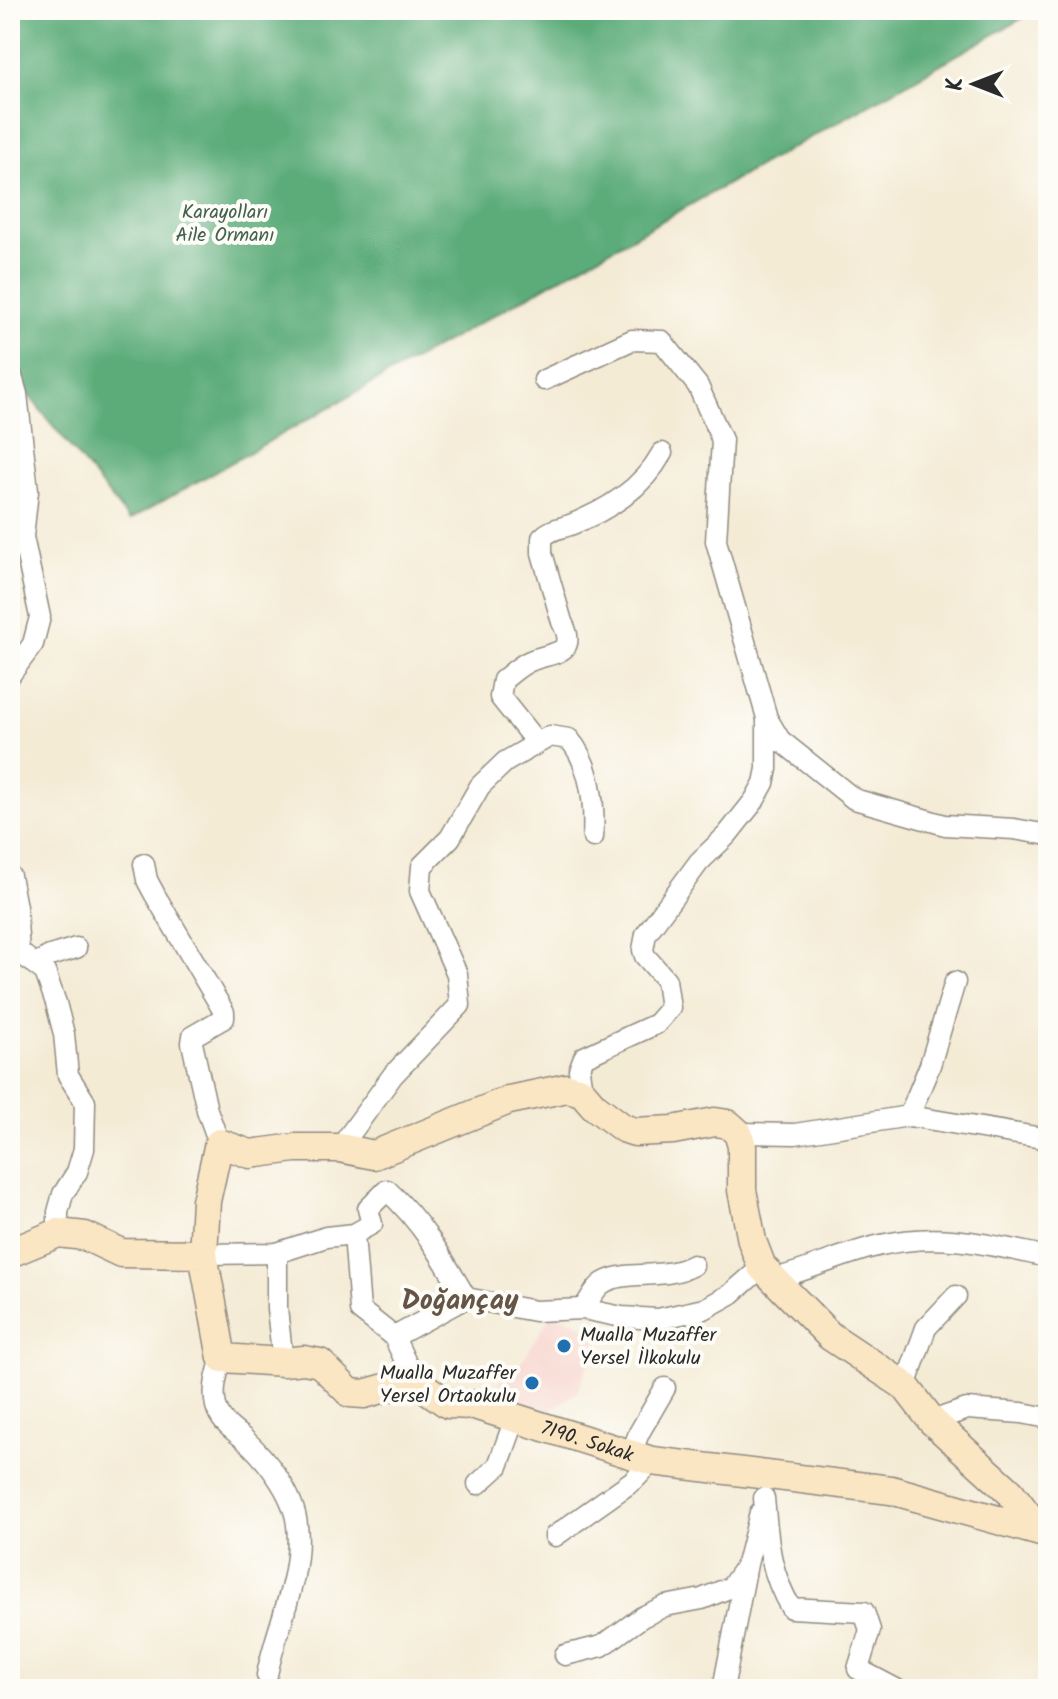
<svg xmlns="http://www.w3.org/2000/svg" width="1058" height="1699" font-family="Kalam,sans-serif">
  <rect width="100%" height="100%" fill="#fdfcf7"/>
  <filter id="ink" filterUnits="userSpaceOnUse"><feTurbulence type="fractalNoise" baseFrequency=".0125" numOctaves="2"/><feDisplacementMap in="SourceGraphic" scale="16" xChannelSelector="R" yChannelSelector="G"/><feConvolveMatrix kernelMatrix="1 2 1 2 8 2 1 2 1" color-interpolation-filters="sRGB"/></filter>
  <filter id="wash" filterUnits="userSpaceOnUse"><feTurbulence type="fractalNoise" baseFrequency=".006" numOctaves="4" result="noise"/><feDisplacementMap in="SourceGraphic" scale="32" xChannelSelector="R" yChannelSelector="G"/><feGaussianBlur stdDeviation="1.8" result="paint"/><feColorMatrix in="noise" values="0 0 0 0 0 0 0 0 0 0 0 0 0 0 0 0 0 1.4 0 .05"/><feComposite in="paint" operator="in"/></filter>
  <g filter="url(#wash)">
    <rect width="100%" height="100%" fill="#f4ebd5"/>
    <path fill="#f7d0c9" d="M552,1313l49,20 -24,59 -44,30 -47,-20 21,-28 17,-16z"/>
    <path fill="#5cac79" stroke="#446c52" stroke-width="2" d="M10,10h1027l-908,510 -119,-148z"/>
  </g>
  <g filter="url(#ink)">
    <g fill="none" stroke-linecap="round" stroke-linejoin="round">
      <g stroke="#908b80" stroke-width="23">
        <g id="street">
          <path d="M10,370l7,24 11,97 -5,46 17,80 -7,27 -23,31"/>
          <path d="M544,380l88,-40 30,1 36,45 24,54 -6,101 51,177 13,22 74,59 91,26 69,4 34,6"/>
          <path d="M536,742l-36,-45 3,-17c8,-6 17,-15 27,-19 20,-9 50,-5 32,-39l-20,-69v-15c8,-9 17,-9 28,-13 38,-15 72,-36 92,-72"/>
          <path d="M144,864l3,16 8,15 69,117v6l-31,18 -1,7 15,67 12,33"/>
          <path d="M10,876l6,31 3,45 26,20 11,31 8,31 4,41 17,27 -1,47 -7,23 -14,22 -5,18v21"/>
          <path d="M35,964l15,-8 26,-8"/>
          <path d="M582,1092l-3,-22 5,-13 72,-33 14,-16 -4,-28 -21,-24 -2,-6 3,-16 53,-72 28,-27 27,-34 10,-18 3,-14v-49"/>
          <path d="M909,1116l21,-51 25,-83"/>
          <path d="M738,1133l57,1 114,-18 139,23"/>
          <path d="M340,1148l53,-73 67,-70 -3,-31 -37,-83 2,-25 28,-28 30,-52 25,-24 45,-26 19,3c22,25 26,66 24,98"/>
          <path d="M354,1234l6,76 34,27"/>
          <path d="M277,1253v56l6,53"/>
          <path d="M203,1254l74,-1 49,-16 28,-3 18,-10 -4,-15 19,-19c34,31 56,68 79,108"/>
          <path d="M774,1279c36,-9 71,-26 107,-34 59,-14 110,0 167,12"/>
          <path d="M583,1309c6,-8 12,-21 20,-26 23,-14 61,-2 90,-18"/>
          <path d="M222,1358c-5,16 -10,32 -6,48 5,17 15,22 27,32 23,20 51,56 54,87 6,52 -21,101 -30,150"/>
          <path d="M414,1380l-20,-43 72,-39 69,13 48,-2 39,8 36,2 46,-10 27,-15 31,-27"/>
          <path d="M905,1386l21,-58 30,-32"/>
          <path d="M932,1421l35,-12 55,4 26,5"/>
          <path d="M631,1454l8,-21 26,-45"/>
          <path d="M478,1484l20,-18 17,-47"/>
          <path d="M764,1498c4,42 5,73 27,110l73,4 6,18 -12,39 38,20"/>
          <path d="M555,1536l79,-56 18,-19"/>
          <path d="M565,1655l37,-9 40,-29 23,-11 37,-7 29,-12 14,-20"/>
          <path d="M723,1689l24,-125 13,-51"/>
        </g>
      </g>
      <g stroke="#908b80" stroke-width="31">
        <g id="secondary">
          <path id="s1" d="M10,1253l48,-20 27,3 36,17 82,1 19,104 61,4 21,-2 16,3 30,30 14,1 50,-14 34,24 26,1 178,56 239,29 153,43"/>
          <path d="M203,1254l3,-53 13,-58 31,11 45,-6h45l34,7 135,-55 58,-12 15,4 12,14 29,22 12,4 38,-2 42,-8 13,2 10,9 4,13v44l10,51 10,26 68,69 75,50 27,35 78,71 29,38"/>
        </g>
      </g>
      <use href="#street" stroke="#fff" stroke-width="20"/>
      <use href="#secondary" stroke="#fbe6c4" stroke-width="28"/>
    </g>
  </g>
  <g fill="#1f6fb2" stroke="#fdfcf7" stroke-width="3">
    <circle cx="564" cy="1346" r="8"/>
    <circle cx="532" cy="1383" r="8"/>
  </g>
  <g text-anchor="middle" stroke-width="8" stroke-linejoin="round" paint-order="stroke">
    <g font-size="20" fill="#43624e" stroke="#fdfcf7">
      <text x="225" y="218">Karayolları<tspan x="225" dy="23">Aile Ormanı</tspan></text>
    </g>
    <g font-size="20" fill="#2b2b2b" stroke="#fdfcf7" text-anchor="start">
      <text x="580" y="1341">Mualla Muzaffer<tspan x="580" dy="23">Yersel İlkokulu</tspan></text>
      <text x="516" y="1379" text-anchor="end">Mualla Muzaffer<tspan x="516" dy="23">Yersel Ortaokulu</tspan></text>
    </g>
    <g font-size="20" fill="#2b2b2b" stroke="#fdfcf7">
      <text dy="7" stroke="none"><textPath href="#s1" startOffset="700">7190. Sokak</textPath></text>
    </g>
    <g font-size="28" font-weight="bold" fill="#655547" stroke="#fdfcf7">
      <text x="460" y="1309">Doğançay</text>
    </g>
  </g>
  <rect width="1058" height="1699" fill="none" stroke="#fdfcf7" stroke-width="40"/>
  <g transform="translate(974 84) rotate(270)" stroke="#fdfcf7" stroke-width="6" paint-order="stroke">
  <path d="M0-6L14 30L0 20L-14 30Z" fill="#2b2b2b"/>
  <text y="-12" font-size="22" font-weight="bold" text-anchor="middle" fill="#2b2b2b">K</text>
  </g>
</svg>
